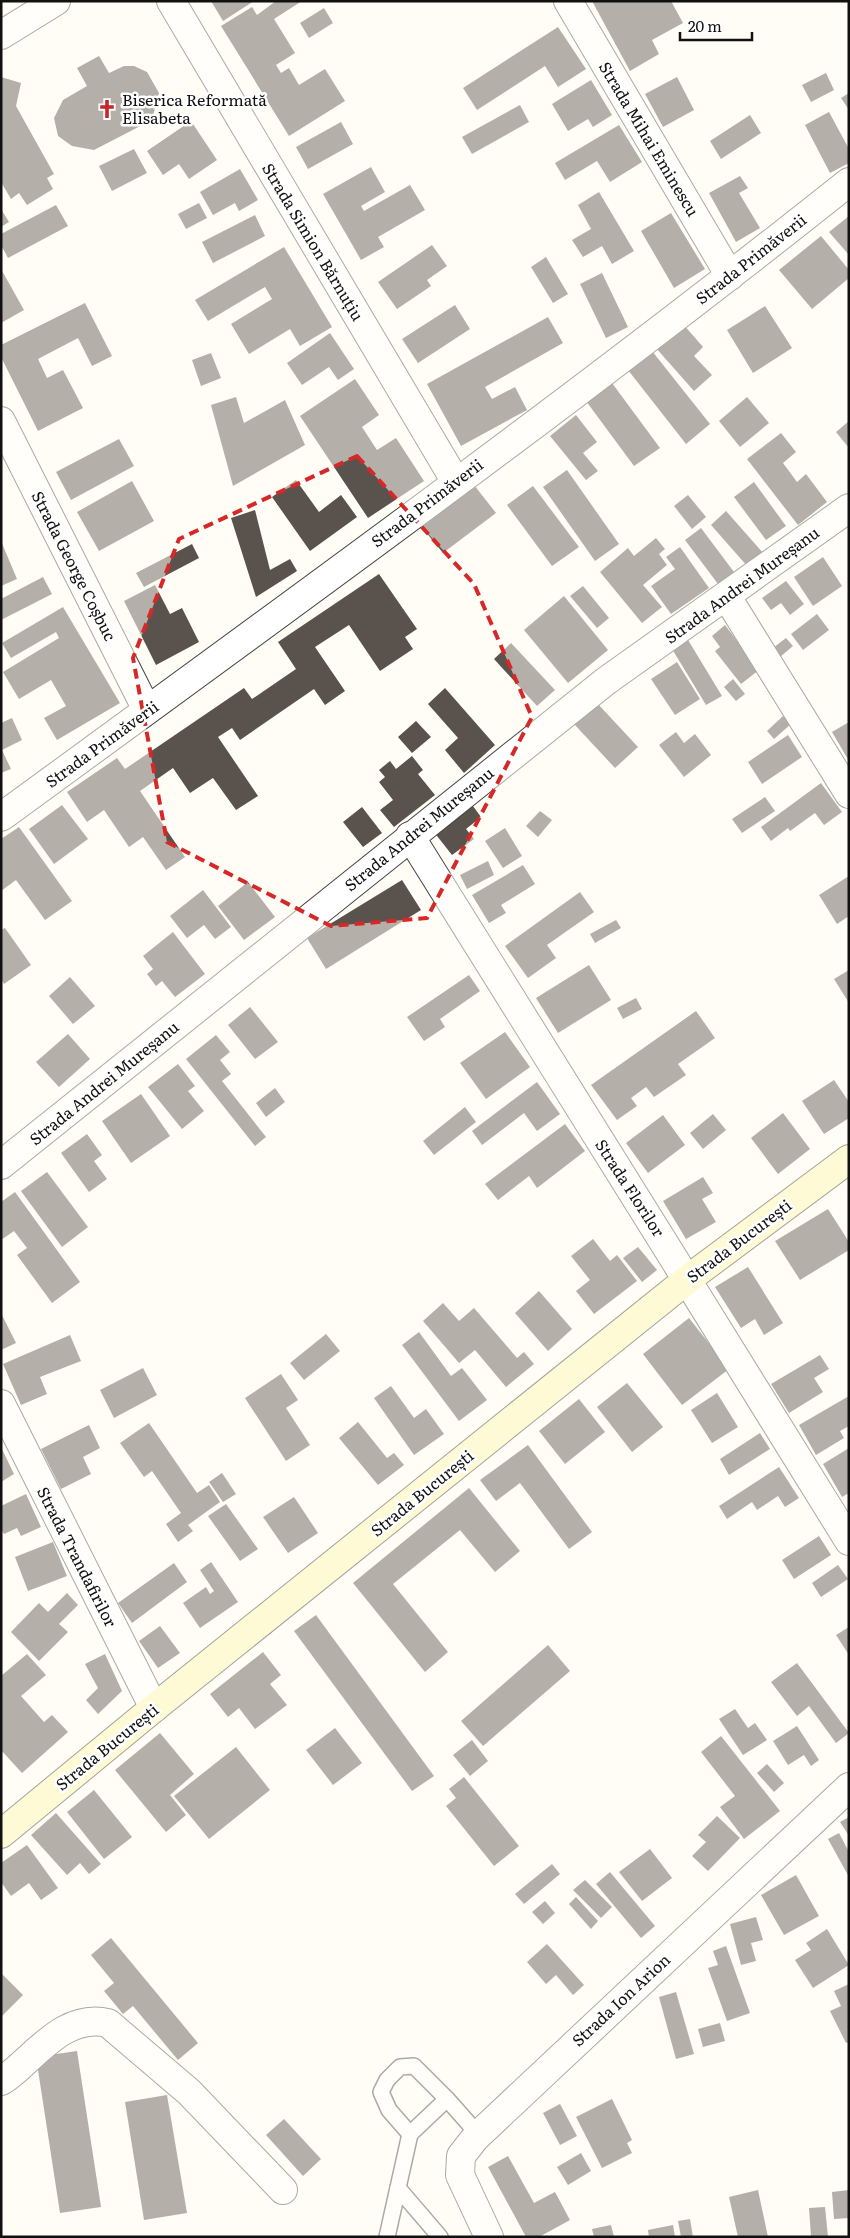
<svg xmlns="http://www.w3.org/2000/svg" width="850" height="2238" font-family="Literata,serif">
  <rect width="100%" height="100%" fill="#fffdf5"/>
  <g fill="#5a524d">
    <path d="M211,1h43l-31,20z"/>
    <path d="M276,1h26l-28,18 21,34 -19,12 5,8 8,-5 10,17 26,-16 20,32 -56,35 -68,-110 31,-19 5,8z"/>
    <path d="M592,1h79l12,22 -31,17 7,14 -29,17z"/>
    <path d="M324,8l9,15 -24,15 -9,-15z"/>
    <path d="M558,27l28,42 -28,18 -13,-21 -68,44 -14,-22z"/>
    <path d="M99,56l10,17 15,-7h10l13,6 12,21 -7,27 -58,30 -22,-4 -14,-10 -4,-18 9,-18 24,-14 -10,-18z"/>
    <path d="M826,73l8,17 -23,12 -9,-17z"/>
    <path d="M1,77l20,6 -5,23 38,68 -7,4 6,11 -26,16 -8,-12 -8,6 -10,-17z"/>
    <path d="M677,77l17,33 -31,17 -18,-33z"/>
    <path d="M591,80l21,35 -19,12 -5,-8 -20,12 -16,-27z"/>
    <path d="M849,93v17l-8,-12z"/>
    <path d="M520,105l9,17 -57,32 -10,-17z"/>
    <path d="M829,112l20,37v14l-19,10 -25,-48z"/>
    <path d="M750,115l11,18 -40,26 -11,-18z"/>
    <path d="M191,121l26,39 -28,19 -10,-15 -16,11 -16,-24z"/>
    <path d="M341,122l12,22 -45,25 -12,-22z"/>
    <path d="M619,125l23,37 -32,20 -13,-21 -32,19 -10,-17z"/>
    <path d="M134,149l13,24 -35,18 -13,-25z"/>
    <path d="M371,167l14,25 -24,14 3,5 46,-26 15,25 -47,27 6,10 -23,13 -38,-66z"/>
    <path d="M240,169l18,31 -19,11 -4,-8 -22,12 -13,-23z"/>
    <path d="M740,176l8,12 -9,5 21,35 -24,14 -27,-49z"/>
    <path d="M599,192l35,59 -22,13 -10,-18 -19,11 -11,-17 19,-11 -13,-24z"/>
    <path d="M199,203l8,15 -21,11 -8,-15z"/>
    <path d="M56,205l12,21 -60,32 -7,-13v-11z"/>
    <path d="M1,209l8,13 -8,5z"/>
    <path d="M671,213l34,56 -31,19 -33,-57z"/>
    <path d="M255,215l10,21 -52,27 -11,-21z"/>
    <path d="M849,216v39l-20,-23z"/>
    <path d="M821,236l28,34v8l-37,31 -33,-39z"/>
    <path d="M432,245l15,21 -20,14 4,6 -34,23 -19,-27z"/>
    <path d="M284,247l48,80 -32,19 -10,-17 -41,25 -18,-30 41,-25 -7,-12 -57,34 -13,-21z"/>
    <path d="M546,257l22,37 -15,9 -22,-36z"/>
    <path d="M1,269l23,41 -23,13z"/>
    <path d="M602,273l26,54 -22,11 -26,-54z"/>
    <path d="M85,303l27,53 -20,10 -14,-28 -40,21 9,19 16,-8 20,38 -45,23 -37,-74v-12z"/>
    <path d="M455,305l15,24 -52,34 -16,-24z"/>
    <path d="M765,306l27,42 -39,25 -26,-43z"/>
    <path d="M548,317l15,26 -78,44 7,12 23,-12 12,23 -66,36 -34,-62z"/>
    <path d="M683,324l20,23 -9,9 18,19 -18,16 -38,-43z"/>
    <path d="M330,333l24,36 -16,11 -9,-13 -27,18 -15,-22z"/>
    <path d="M652,351l58,73 -24,20 -58,-74z"/>
    <path d="M211,353l10,25 -20,8 -9,-26z"/>
    <path d="M355,379l24,36 -17,12 15,23 19,-12 28,43 -56,37 -68,-102z"/>
    <path d="M612,383l48,65 -26,18 -48,-65z"/>
    <path d="M236,397l8,26 41,-23 20,45 -72,41 -22,-81z"/>
    <path d="M747,397l22,26 -29,24 -21,-26z"/>
    <path d="M576,415l21,27 -14,11 15,18 -12,9 -36,-44z"/>
    <path d="M849,421v27l-13,-16z"/>
    <path d="M781,433l15,19 -13,11 14,19 9,-8 21,28 -29,23 -51,-66z"/>
    <path d="M119,439l15,27 -63,34 -15,-28z"/>
    <path d="M567,470l52,74 -24,17 -52,-74z"/>
    <path d="M296,480l23,32 22,-17 16,22 -47,34 -38,-54z"/>
    <path d="M132,481l22,40 -55,30 -22,-39z"/>
    <path d="M754,482l32,44 -20,14 -32,-43z"/>
    <path d="M474,485l22,28 -53,40 -22,-27z"/>
    <path d="M533,486l46,61 -27,19 -45,-61z"/>
    <path d="M688,495l18,22 -14,12 -18,-23z"/>
    <path d="M255,510l15,60 20,-11 7,12 -41,26 -25,-79z"/>
    <path d="M726,511l38,43 -16,13 -37,-42z"/>
    <path d="M701,528l33,44 -16,12 -33,-44z"/>
    <path d="M656,538l9,11 -6,5 8,11 -24,20 19,22 -20,16 -42,-51 28,-24 6,8z"/>
    <path d="M1,541l16,38 -16,7z"/>
    <path d="M192,544l7,14 -55,29 -8,-14z"/>
    <path d="M680,547l29,41 -38,26 -20,-28 24,-17 -9,-12z"/>
    <path d="M823,557l19,29 -29,20 -19,-29z"/>
    <path d="M379,574l38,55 -12,8 8,12 -33,22 -31,-46 -34,22 30,44 -20,14 -11,-16 -74,51 -8,-12 -14,9 40,59 -22,14 -23,-32 -23,15 -17,-25 -33,23 45,66 -19,13 -23,-33 -14,10 -25,-37 -17,12 -20,-30 50,-34 8,11 119,-81 8,11 44,-30 -18,-27z"/>
    <path d="M43,577l9,17 -51,26v-21z"/>
    <path d="M786,581l18,23 -14,11 -9,-12 -10,7 -9,-12z"/>
    <path d="M155,585l15,29 12,-6 17,34 -43,23 -32,-64z"/>
    <path d="M583,586l26,32 -12,10 -27,-32z"/>
    <path d="M564,596l44,54 -40,33 -44,-53z"/>
    <path d="M63,607l57,96 -63,37 -13,-22 22,-12 -15,-26 -32,19 -16,-27 56,-34 -3,-6 -45,26 -9,-15z"/>
    <path d="M817,614l12,16 -26,20 -12,-16z"/>
    <path d="M725,625l34,45 -18,14 -26,-33 5,-4 -8,-11z"/>
    <path d="M685,635l37,61 -16,9 -37,-61z"/>
    <path d="M786,638l7,8 -13,11 -7,-9z"/>
    <path d="M511,643l44,47 -18,16 -43,-47z"/>
    <path d="M677,662l23,37 -25,16 -24,-36z"/>
    <path d="M733,679l12,15 -9,7 -12,-14z"/>
    <path d="M445,688l50,57 -31,28 -19,-23 13,-12 -30,-34z"/>
    <path d="M597,703l41,44 -23,21 -41,-44z"/>
    <path d="M783,716l8,8 -17,15 -7,-8z"/>
    <path d="M12,718l10,22 -20,10 9,19 -10,4v-50z"/>
    <path d="M416,721l15,16 -19,16 -14,-16z"/>
    <path d="M849,722v39l-17,-29z"/>
    <path d="M676,732l8,11 11,-9 16,21 -27,22 -25,-32z"/>
    <path d="M788,735l14,22 -40,27 -14,-22z"/>
    <path d="M412,756l11,14 -5,4 17,21 -41,32 -14,-17 13,-10 -14,-18 6,-5 -6,-7 11,-9 6,8z"/>
    <path d="M821,783l21,29 -18,13 -9,-12 -25,18 -2,-3 -17,13 -10,-14z"/>
    <path d="M765,797l10,14 -33,22 -10,-14z"/>
    <path d="M467,798l14,19 -15,12 8,10 -22,16 -22,-28z"/>
    <path d="M62,805l26,34 -34,25 -25,-35z"/>
    <path d="M362,807l20,26 -19,14 -20,-25z"/>
    <path d="M540,811l12,9 -14,17 -12,-11z"/>
    <path d="M19,827l53,74 -27,19 -29,-40 -15,11v-52z"/>
    <path d="M505,828l17,28 -19,12 -18,-27z"/>
    <path d="M488,861l6,14 -27,14 -7,-14z"/>
    <path d="M523,865l12,19 -34,21 5,8 -17,10 -17,-28z"/>
    <path d="M849,876v40l-12,8 -18,-29z"/>
    <path d="M402,880l19,30 -95,59 -19,-31z"/>
    <path d="M248,882l27,35 -31,23 -26,-34z"/>
    <path d="M203,890l28,37 -16,12 -11,-14 -17,13 -17,-22z"/>
    <path d="M580,892l14,20 -47,33 9,13 -28,20 -23,-32z"/>
    <path d="M616,920l5,8 -26,15 -5,-9z"/>
    <path d="M5,928l26,37 -27,19 -3,-5v-49z"/>
    <path d="M173,932l32,42 -30,23 -13,-16 -6,5 -9,-12 6,-5 -10,-13z"/>
    <path d="M589,965l22,35 -53,33 -22,-35z"/>
    <path d="M849,970v33l-15,-24z"/>
    <path d="M469,975l11,16 -40,28 5,8 -21,14 -17,-24z"/>
    <path d="M70,977l25,29 -22,18 -24,-28z"/>
    <path d="M636,998l6,11 -19,10 -6,-11z"/>
    <path d="M250,1007l28,35 -23,17 -27,-34z"/>
    <path d="M696,1011l19,27 -37,26 8,11 -32,22 -8,-10 -15,11 6,8 -20,14 -26,-35z"/>
    <path d="M505,1032l25,35 -44,32 -26,-36z"/>
    <path d="M68,1034l22,25 -31,28 -23,-25z"/>
    <path d="M216,1035l14,17 -10,8 11,14 -9,7 44,56 -11,9 -69,-87z"/>
    <path d="M178,1064l17,22 -7,5 16,20 -22,18 -34,-42z"/>
    <path d="M834,1080l15,22v16l-25,16 -22,-33z"/>
    <path d="M537,1082l23,32 -23,17 -13,-18 -42,32 -10,-14z"/>
    <path d="M275,1088l10,14 -19,15 -10,-14z"/>
    <path d="M141,1094l29,42 -39,27 -29,-42z"/>
    <path d="M465,1107l11,15 -42,33 -11,-14z"/>
    <path d="M783,1113l27,36 -32,25 -27,-36z"/>
    <path d="M713,1114l13,16 -23,19 -13,-16z"/>
    <path d="M663,1115l22,30 -37,28 -22,-30z"/>
    <path d="M565,1124l20,27 -48,37 -8,-12 -31,24 -13,-16z"/>
    <path d="M87,1134l15,21 -8,6 13,18 -18,13 -28,-39z"/>
    <path d="M47,1172l41,55 -26,20 -41,-56z"/>
    <path d="M703,1177l10,16 -11,6 14,23 -30,17 -23,-38z"/>
    <path d="M15,1192l65,90 -28,21 -35,-48 10,-7 -13,-17 -13,9v-38z"/>
    <path d="M828,1209l21,33v8l-49,30 -25,-39z"/>
    <path d="M593,1239l17,22 7,-6 20,26 -43,33 -18,-23 14,-11 -19,-24z"/>
    <path d="M638,1247l19,23 -15,12 -19,-24z"/>
    <path d="M748,1267l35,56 -19,12 -9,-16 -14,9 -26,-41z"/>
    <path d="M539,1291l33,38 -24,22 -33,-38z"/>
    <path d="M443,1303l16,18 15,-13 43,50 7,-6 10,12 -28,23 -31,-37 -16,13 -36,-42z"/>
    <path d="M1,1313l15,30 -15,7z"/>
    <path d="M689,1318l40,51 -47,36 -39,-51z"/>
    <path d="M419,1332l32,44 11,-8 25,32 -28,21 -57,-76z"/>
    <path d="M326,1334l14,17 -36,29 -14,-17z"/>
    <path d="M70,1335l11,26 -41,16 7,17 -26,11 -18,-41z"/>
    <path d="M820,1355l9,14 -15,9 9,14 -34,21 -18,-29z"/>
    <path d="M143,1368l14,27 -43,23 -14,-28z"/>
    <path d="M281,1374l17,26 -12,8 24,37 -24,16 -41,-63z"/>
    <path d="M627,1383l36,44 -31,25 -35,-45z"/>
    <path d="M391,1386l23,32 12,-9 18,25 -30,21 -40,-57z"/>
    <path d="M717,1393l21,34 -26,16 -21,-33z"/>
    <path d="M849,1396v30l-9,5 4,7 -28,17 -17,-30z"/>
    <path d="M579,1399l26,33 -40,32 -26,-33z"/>
    <path d="M358,1422l29,36 7,-5 10,12 -26,20 -39,-47z"/>
    <path d="M149,1423l48,70 12,-8 11,17 -32,23 5,6 -15,11 -12,-18 15,-11 -29,-42 -8,6 -24,-34z"/>
    <path d="M89,1425l11,23 -17,9 8,17 -30,15 -20,-40z"/>
    <path d="M760,1433l10,16 -41,26 -9,-16z"/>
    <path d="M528,1445l64,87 -23,17 -49,-66 -24,18 -16,-21z"/>
    <path d="M1,1447l13,27 -13,8z"/>
    <path d="M849,1448v45l-7,4 -19,-33z"/>
    <path d="M779,1467l20,31 -14,9 -7,-11 -21,14 -5,-8 -25,17 -8,-13z"/>
    <path d="M222,1473l14,21 -13,8 -14,-20z"/>
    <path d="M469,1488l51,63 -25,21 -35,-42 -67,54 55,68 -23,20 -72,-89z"/>
    <path d="M26,1494l15,33 -20,9 -4,-8 -13,6 -3,-5v-23z"/>
    <path d="M294,1497l24,36 -30,20 -25,-36z"/>
    <path d="M226,1504l32,45 -18,12 -32,-45z"/>
    <path d="M819,1536l12,19 -37,24 -12,-19z"/>
    <path d="M53,1542l14,34 -39,15 -13,-34z"/>
    <path d="M211,1562l27,40 -38,26 -17,-25 23,-16 4,7 4,-3 -14,-21z"/>
    <path d="M174,1563l13,19 -55,41 -14,-20z"/>
    <path d="M838,1565l10,14 -27,18 -9,-14z"/>
    <path d="M67,1593l11,12 -19,19 9,8 -29,29 -28,-29 28,-29 9,9z"/>
    <path d="M316,1615l118,161 -22,15 -118,-160z"/>
    <path d="M160,1626l20,27 -22,15 -19,-27z"/>
    <path d="M849,1627v28l-13,-20z"/>
    <path d="M548,1645l22,26 -87,75 -22,-25z"/>
    <path d="M263,1652l18,23 -11,9 17,21 -32,24 -16,-21 -11,9 -18,-23z"/>
    <path d="M27,1654l19,21 -25,21 23,26 8,-7 16,17 -46,41 -21,-23v-74z"/>
    <path d="M105,1654l17,37 -24,23 -12,-14 12,-12 -13,-24z"/>
    <path d="M797,1663l52,70 -13,10 -27,-37 -12,10 -26,-34z"/>
    <path d="M735,1709l13,19 7,-5 12,17 -24,15 -24,-36z"/>
    <path d="M797,1726l22,34 -8,6 -7,-11 -16,10 -15,-24z"/>
    <path d="M335,1728l27,35 -29,22 -27,-35z"/>
    <path d="M160,1733l34,41 -24,21 16,20 -20,17 -51,-62z"/>
    <path d="M721,1736l59,75 -36,28 -24,-32 15,-11 -34,-44z"/>
    <path d="M472,1740l16,21 -18,15 -17,-21z"/>
    <path d="M236,1747l34,43 -61,49 -35,-43z"/>
    <path d="M767,1764l17,19 -10,9 -17,-19z"/>
    <path d="M464,1777l55,69 -25,20 -48,-60 10,-8 -7,-9z"/>
    <path d="M94,1790l38,47 -28,22 -37,-47z"/>
    <path d="M56,1813l45,51 -12,10 -9,-11 -13,12 -36,-40z"/>
    <path d="M717,1816l23,22 -32,33 -16,-15 14,-14 -8,-7z"/>
    <path d="M849,1817v19l-9,-14z"/>
    <path d="M839,1833l10,19v25l-21,-38z"/>
    <path d="M27,1845l31,43 -17,12 -12,-17 -18,13 -10,-14v-19z"/>
    <path d="M650,1849l22,29 -30,23 -23,-29z"/>
    <path d="M552,1864l8,10 -36,30 -9,-10z"/>
    <path d="M610,1872l45,54 -14,12 -45,-54z"/>
    <path d="M796,1875l23,41 -35,19 -23,-40z"/>
    <path d="M585,1880l27,27 -11,11 -28,-28z"/>
    <path d="M576,1897l22,24 -7,8 -22,-25z"/>
    <path d="M545,1901l10,12 -12,11 -11,-12z"/>
    <path d="M756,1917l7,23 -12,3 5,18 -15,4 -11,-41z"/>
    <path d="M827,1929l22,36 -36,23 -18,-28 16,-10 -5,-7z"/>
    <path d="M111,1938l87,105 -20,17 -45,-54 -10,8 -19,-23 10,-8 -23,-28z"/>
    <path d="M547,1944l37,41 -11,10 -17,-20 -10,9 -19,-22z"/>
    <path d="M726,1946l24,67 -23,8 -19,-53 10,-3 -5,-14z"/>
    <path d="M1,1973l22,22 -22,22z"/>
    <path d="M849,1984v58l-3,1 -16,-32 11,-5 -7,-15z"/>
    <path d="M676,1992l18,62 -18,5 -17,-62z"/>
    <path d="M720,2023l5,18 -22,6 -5,-18z"/>
    <path d="M77,2051l24,156 -41,6 -24,-156z"/>
    <path d="M167,2095l20,118 -43,7 -19,-118z"/>
    <path d="M612,2099l20,41 -5,3 5,10 -30,15 -26,-51z"/>
    <path d="M560,2104l17,32 -17,9 -17,-32z"/>
    <path d="M284,2119l37,40 -18,17 -37,-41z"/>
    <path d="M581,2153l10,18 -23,14 -11,-18z"/>
    <path d="M508,2156l26,47 21,-11 15,28 -31,17h-13l-38,-70z"/>
    <path d="M758,2190l10,47h-30l-9,-40z"/>
    <path d="M849,2190v28l-15,1 -2,-27z"/>
    <path d="M825,2207l3,30h-17l-2,-29z"/>
    <path d="M690,2219l3,18h-12l-3,-16z"/>
    <path d="M611,2225l3,12h-20l-2,-8z"/>
    <path d="M673,2225l2,12h-26l-1,-7z"/>
  </g>
  <g fill="none" stroke-linecap="round" stroke-linejoin="round">
    <g stroke="#444" stroke-width="18">
      <g id="lane">
        <path d="M410,2134l-21,-24 -8,-18 6,-12 13,-13 14,-1 33,33"/>
        <path d="M398,2188l42,49"/>
        <path d="M387,2237l23,-103 37,-35 31,35"/>
      </g>
    </g>
    <g stroke="#444" stroke-width="30">
      <g id="street">
        <path d="M171,1l285,481"/>
        <path d="M568,1l162,275"/>
        <path d="M1,35l55,-34"/>
        <path d="M1,421l146,289"/>
        <path d="M727,597l122,197"/>
        <path d="M1,817c285,-208 571,-415 848,-635"/>
        <path d="M410,836c146,236 294,469 439,705"/>
        <path d="M1,1165l605,-484 243,-173"/>
        <path d="M1,1404l153,304"/>
        <path d="M1,2081c6,-3 11,-8 16,-12 26,-23 53,-55 91,-46l81,69 94,98"/>
        <path d="M489,2237l-29,-62 1,-19 14,-18 374,-351"/>
      </g>
    </g>
    <g stroke="#333" stroke-width="30">
      <path id="secondary" d="M1,1834l153,-126 534,-429 161,-120"/>
    </g>
    <use href="#lane" stroke="#fff" stroke-width="15"/>
    <use href="#street" stroke="#fff" stroke-width="28"/>
    <use href="#secondary" stroke="#fff6b0" stroke-width="28"/>
  </g>
  <path d="M0 0H850V2238H0ZM357,456l117,128 58,133 -105,201 -96,8 -164,-84 -34,-184 46,-119z" fill="#fffdf5" fill-opacity=".55" fill-rule="evenodd"/>
  <path fill="none" stroke="#d62828" stroke-width="4" stroke-dasharray="10 6" stroke-linejoin="round" d="M357,456l117,128 58,133 -105,201 -96,8 -164,-84 -34,-184 46,-119z"/>
  <defs>
    <g id="church-bare" transform="scale(1.5)"><path d="M-1.2-6h2.4v3.5h3.3v2.4h-3.3V6h-2.4V-.1h-3.3v-2.4h3.3Z" fill="#c4262e" stroke="#fff" stroke-width="2.5" paint-order="stroke"/></g>
  </defs>
  <g fill-rule="evenodd">
    <use href="#church-bare" x="107" y="109"/>
  </g>
  <g text-anchor="middle" stroke-width="5" stroke-linejoin="round" paint-order="stroke">
    <g font-size="16" fill="#111" stroke="#fff" text-anchor="start">
      <text x="122" y="106">Biserica Reformată<tspan x="122" dy="18">Elisabeta</tspan></text>
    </g>
    <g font-size="16" fill="#111" stroke="#fff">
      <text transform="translate(649 139) rotate(59)" y="6">Strada Mihai Eminescu</text>
      <text transform="translate(313 242) rotate(59)" y="6">Strada Simion Bărnuțiu</text>
      <text transform="translate(751 259) rotate(-38)" y="6">Strada Primăverii</text>
      <text transform="translate(427 503) rotate(-37)" y="6">Strada Primăverii</text>
      <text transform="translate(74 566) rotate(63)" y="6">Strada George Coșbuc</text>
      <text transform="translate(742 585) rotate(-36)" y="6">Strada Andrei Mureșanu</text>
      <text transform="translate(102 744) rotate(-36)" y="6">Strada Primăverii</text>
      <text transform="translate(419 829) rotate(-39)" y="6">Strada Andrei Mureșanu</text>
      <text transform="translate(104 1083) rotate(-39)" y="6">Strada Andrei Mureșanu</text>
      <text transform="translate(630 1188) rotate(57)" y="6">Strada Florilor</text>
      <text transform="translate(739 1241) rotate(-37)" y="6">Strada București</text>
      <text transform="translate(422 1493) rotate(-39)" y="6">Strada București</text>
      <text transform="translate(77 1557) rotate(63)" y="6">Strada Trandafirilor</text>
      <text transform="translate(107 1747) rotate(-39)" y="6">Strada București</text>
      <text transform="translate(621 2000) rotate(-43)" y="6">Strada Ion Arion</text>
    </g>
  </g>
  <rect width="850" height="2238" fill="none" stroke="#111111" stroke-width="5"/>
  <path d="M680 32v8h72v-8" fill="none" stroke="#111111" stroke-width="2.5"/>
  <text x="688" y="32" font-size="15" fill="#111111" stroke="#ffffff" stroke-width="4" paint-order="stroke">20 m</text>
</svg>
